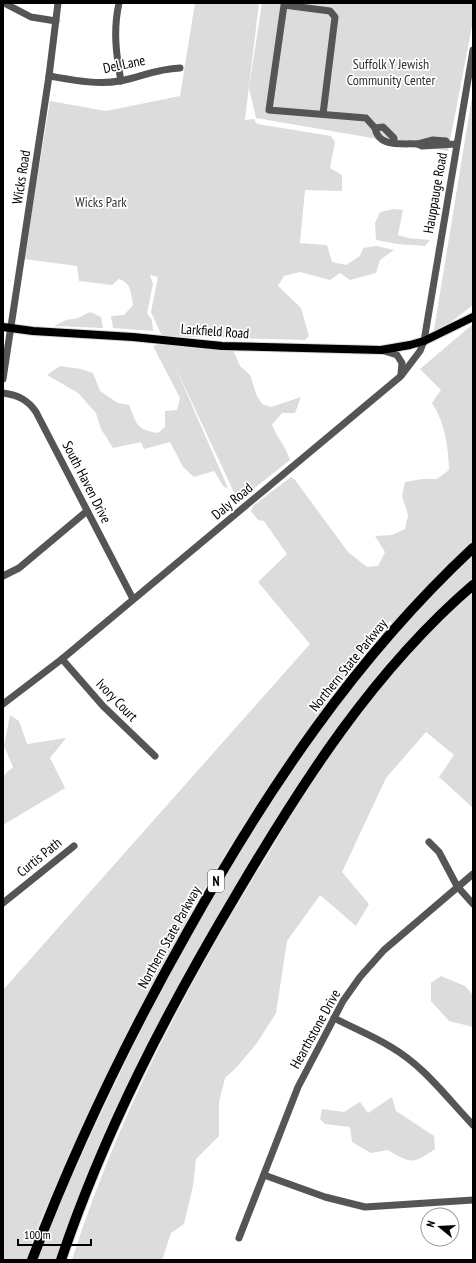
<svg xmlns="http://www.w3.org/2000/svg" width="476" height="1263" font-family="'PT Sans Narrow',sans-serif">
  <rect width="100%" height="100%" fill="#fff"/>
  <g fill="#dcdcdc">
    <path d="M195,3h64l-14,117 9,-1 3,5 74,12 4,6 -5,26 12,7v16l-37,-1 -5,53 27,2 5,17 14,3 14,-9 3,-8 13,-2 18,4 -14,10 -4,13 -26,7 -10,-7 -10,7 -30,-8 -16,4 -6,10 23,22 8,28 -4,4 -143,-4 -11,-24 7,-35 -8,-2 3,9 -6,29 5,7 1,11 -40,-3 -2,-12 13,-1 9,-10c-2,-12 -2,-22 -14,-26l-7,6 -33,-4 -2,-15 -53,-7 26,-158 56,10 74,-15z"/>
    <path d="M262,3h211v18l-25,130 -192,-33 -7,-30z"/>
    <path d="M473,91v214l-40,31z"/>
    <path d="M394,209l9,1 -5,25 10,3 22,2 -5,6 -27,-2 -22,-4 -1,-17 5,-11z"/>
    <path d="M90,312l11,5 2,11 -49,-2 12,-6 12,-2z"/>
    <path d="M473,324v219l-57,55 -23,26 -3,-3 -58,74 -86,126 -48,78 -129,256 -33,76 -10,29h-23v-270l307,-346 -52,-62 29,-28 -23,-33 -6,-1 -7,-9 2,-5 38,-29 4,3 53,72 19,15 11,-1 7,-14 -10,-16 17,-1 13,-6 3,-14 -6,-19 3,-14 17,-3h15l12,-9c-1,-24 -4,-47 -17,-67l9,-13 -21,-21z"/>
    <path d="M164,343l68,5 8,18 10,9 7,21 5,8 9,3 30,-10 -6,16h-13l-10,12c5,12 14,22 18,35l-52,41 -64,-137 54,124 -4,-1 -10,-16 -20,6 -11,-10 -13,-25 -26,7 -3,-7 -28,6 -12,-19 -5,-16 -18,-20 -31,-18 13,-9 21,3 12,4 7,18 18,12 11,2c8,19 6,24 29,28l7,-6v-16l12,-1 3,-12 -27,-52z"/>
    <path d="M473,554v28l-147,165 -164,274 -103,239h-21c26,-71 59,-139 92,-207 55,-114 117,-223 192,-325 13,-18 26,-37 40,-54 34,-43 72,-82 111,-120z"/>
    <path d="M473,593v215l-34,-31 15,-22 -28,-23 -40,46 -44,94 27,32 -13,22 -36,-31 -33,46 -11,72 -19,30 -21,25 -11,10 -6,24v34l-23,23 -3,27 -9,38 -13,9 -9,27h-90c45,-143 116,-277 195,-404 26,-43 51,-87 80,-127 36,-51 80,-95 126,-136z"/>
    <path d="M10,715l9,6 8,23 39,-6 -16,20 15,30 -62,37v-49l10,-9 -9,-21z"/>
    <path d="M441,976l24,10 8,9v32l-24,-6 -18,-20v-18z"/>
    <path d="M392,1097l4,14 38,25 1,13c-22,15 -24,15 -47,1l-17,3 -19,-11 -2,-15 -25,-3 -5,-5 2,-10 22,3 16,-10 8,11z"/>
  </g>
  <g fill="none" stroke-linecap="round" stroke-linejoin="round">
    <g stroke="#dbdbdb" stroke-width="10">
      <path id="major" d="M3,327l30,4 100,6 89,9 159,4 29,-5 14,-4 49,-24"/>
    </g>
    <g stroke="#dbdbdb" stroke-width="12">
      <g id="highway">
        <path d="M32,1260c43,-113 96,-223 156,-329 78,-140 167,-273 285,-383"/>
        <path d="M61,1260c43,-128 106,-249 175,-365 66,-112 137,-224 237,-310"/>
      </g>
    </g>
    <g stroke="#555" stroke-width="7">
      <path d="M4,3l27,14 25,4"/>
      <path d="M119,3c-6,27 -3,51 2,78"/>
      <path d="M49,76c24,4 47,9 71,5 22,-4 35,-12 60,-13"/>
      <path d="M323,114l12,-97 -5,-6 -46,-6 -15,105 97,8 9,10"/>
      <path d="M394,143v-5l-11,-11 -8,1c3,20 28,15 43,16"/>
      <path d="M447,143l-1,-2 -13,-1 -15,4 4,2 34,-2"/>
      <path d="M381,350l16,5 5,8 -1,11"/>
      <path d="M3,379l46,-303 9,-73"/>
      <path d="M3,393c15,2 25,7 33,19l97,187"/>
      <path d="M3,576l16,-8 68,-57"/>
      <path d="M62,659l41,47 52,50"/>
      <path d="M3,704l59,-45 339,-283 19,-25 4,-10 49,-291"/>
      <path d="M429,842l10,10 18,34 16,18"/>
      <path d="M3,903l71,-57"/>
      <path d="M334,1018c19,10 39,18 57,29 33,19 56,51 82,78"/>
      <path d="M264,1175l61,22 40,10 108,-7"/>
      <path d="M239,1238l59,-151 45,-86 17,-24 24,-27 89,-76"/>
    </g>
    <use href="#major" stroke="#000" stroke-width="8"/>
    <use href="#highway" stroke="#000" stroke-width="10"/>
  </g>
  <g text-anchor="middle" stroke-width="3.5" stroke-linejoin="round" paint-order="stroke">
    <rect fill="#fff" stroke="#4c4c4c" stroke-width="1" x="208" y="870" width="16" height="22" rx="3"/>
    <g font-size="13" font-weight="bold" fill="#000">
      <text x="216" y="886">N</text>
    </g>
    <g font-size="14" fill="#000" stroke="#fff">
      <text transform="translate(124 64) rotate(-12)" y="5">Del Lane</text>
      <text transform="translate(21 177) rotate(-81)" y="5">Wicks Road</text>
      <text transform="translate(435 193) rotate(-80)" y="5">Hauppauge Road</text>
      <text transform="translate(215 331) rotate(4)" y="5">Larkfield Road</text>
      <text transform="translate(87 482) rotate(63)" y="5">South Haven Drive</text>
      <text transform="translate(232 501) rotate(-40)" y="5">Daly Road</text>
      <text transform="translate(348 665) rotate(-51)" y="5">Northern State Parkway</text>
      <text transform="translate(117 700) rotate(46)" y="5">Ivory Court</text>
      <text transform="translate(39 857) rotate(-39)" y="5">Curtis Path</text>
      <text transform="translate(169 937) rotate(-61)" y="5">Northern State Parkway</text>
      <text transform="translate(315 1029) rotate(-61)" y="5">Hearthstone Drive</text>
    </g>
    <g font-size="14" fill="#333" stroke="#fff">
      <text x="391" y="69">Suffolk Y Jewish<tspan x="391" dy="16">Community Center</tspan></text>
      <text x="101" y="207">Wicks Park</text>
    </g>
  </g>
  <rect width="476" height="1263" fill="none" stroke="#000000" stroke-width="8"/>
  <g transform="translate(440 1227) rotate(288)"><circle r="19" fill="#ffffff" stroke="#999999"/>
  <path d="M0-3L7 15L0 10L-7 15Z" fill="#000000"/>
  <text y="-6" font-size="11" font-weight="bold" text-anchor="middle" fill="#000000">N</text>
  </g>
  <path d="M18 1239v6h73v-6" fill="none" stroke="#000000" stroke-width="2"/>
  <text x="24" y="1239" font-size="12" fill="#000000" stroke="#ffffff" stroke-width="3" paint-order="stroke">100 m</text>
</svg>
